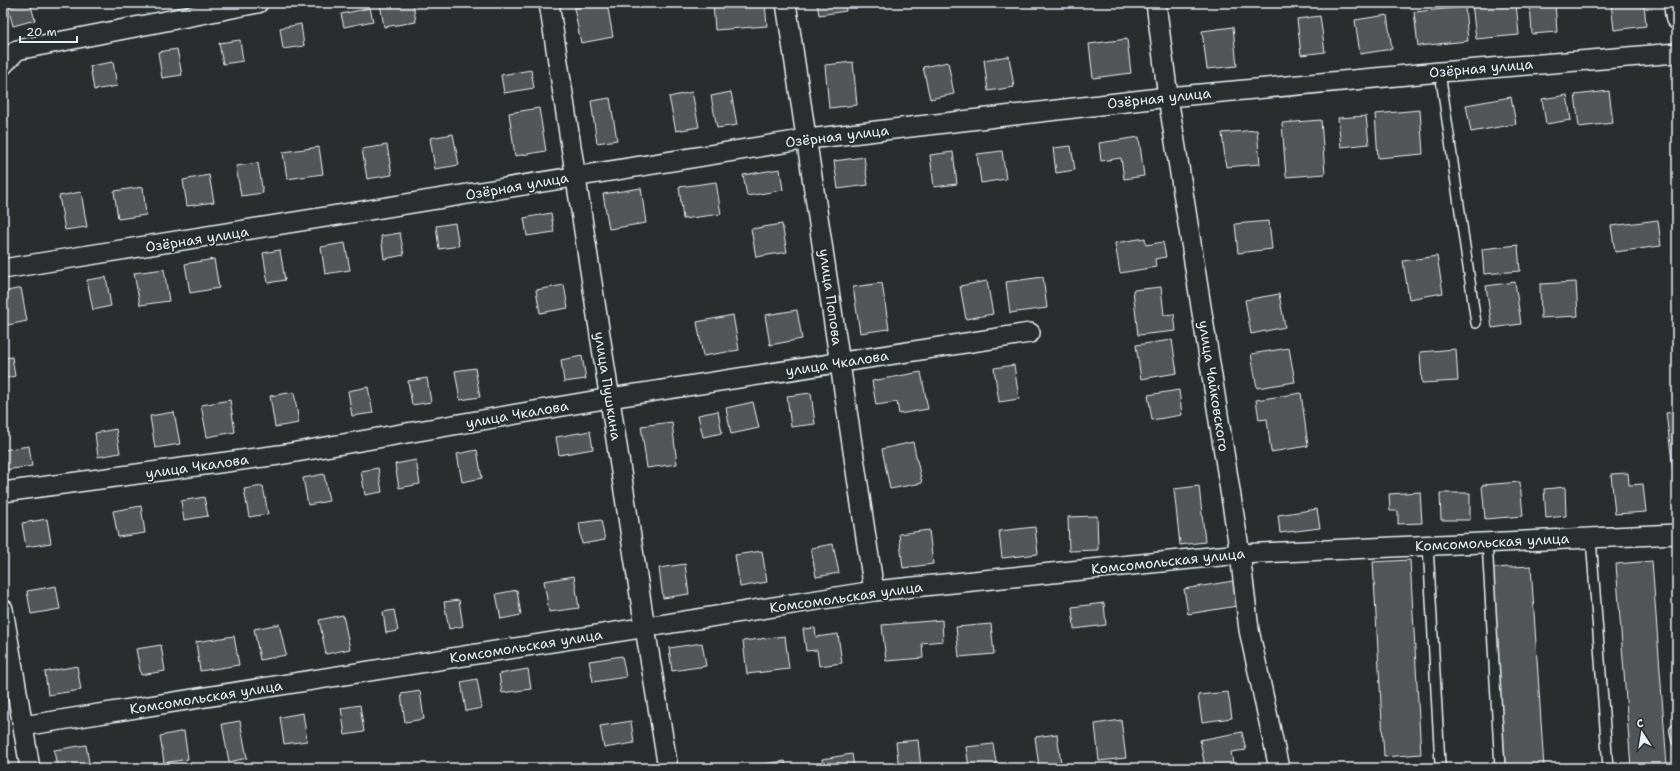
<svg xmlns="http://www.w3.org/2000/svg" width="1680" height="771" font-family="'Shantell Sans',sans-serif">
  <rect width="100%" height="100%" fill="#2a2d2e"/>
  <filter id="ink" filterUnits="userSpaceOnUse"><feTurbulence type="fractalNoise" baseFrequency=".025" numOctaves="2"/><feDisplacementMap in="SourceGraphic" scale="8" xChannelSelector="R" yChannelSelector="G"/><feConvolveMatrix kernelMatrix="1 2 1 2 8 2 1 2 1" color-interpolation-filters="sRGB"/></filter>
  <g filter="url(#ink)">
    <path fill="#424648" stroke="#959ca0" d="M3,737l5,31h-5z"/>
    <g fill="#535759" stroke="#e8f1f8">
      <path d="M23,3h7l5,17 -22,6 -5,-19z"/>
      <path d="M380,3h33l3,19 -32,5z"/>
      <path d="M601,3h6l6,34 -32,6 -7,-35z"/>
      <path d="M713,3h52l2,23 -52,4z"/>
      <path d="M817,3h28l1,8 -27,4z"/>
      <path d="M1082,3h25l-25,3z"/>
      <path d="M1472,3h44l3,32 -43,4z"/>
      <path d="M1530,3h25l2,29 -25,2z"/>
      <path d="M1611,3h33l2,23 -32,4z"/>
      <path d="M1465,7l3,34 -50,5 -4,-34z"/>
      <path d="M370,8l3,13 -29,6 -3,-13z"/>
      <path d="M1387,15l5,34 -32,5 -5,-34z"/>
      <path d="M1320,16l5,36 -24,3 -4,-36z"/>
      <path d="M301,24l3,22 -21,3 -3,-21z"/>
      <path d="M1233,27l4,39 -30,3 -5,-38z"/>
      <path d="M1127,39l4,34 -38,5 -4,-34z"/>
      <path d="M240,40l3,21 -20,3 -4,-21z"/>
      <path d="M177,49l5,26 -20,3 -4,-26z"/>
      <path d="M1009,56l5,31 -26,4 -4,-31z"/>
      <path d="M113,62l4,24 -23,4 -4,-24z"/>
      <path d="M853,62l4,43 -28,3 -4,-43z"/>
      <path d="M948,62l6,32 -24,5 -7,-32z"/>
      <path d="M531,70l3,18 -30,5 -3,-18z"/>
      <path d="M1609,91l4,32 -34,4 -4,-32z"/>
      <path d="M692,92l7,35 -23,4 -7,-34z"/>
      <path d="M731,92l6,33 -20,3 -6,-32z"/>
      <path d="M1567,95l4,25 -25,4 -4,-25z"/>
      <path d="M1511,97l5,27 -45,8 -5,-27z"/>
      <path d="M610,98l7,42 -20,3 -6,-42z"/>
      <path d="M539,108l7,43 -31,5 -6,-43z"/>
      <path d="M1420,110l3,44 -45,4 -3,-44z"/>
      <path d="M1366,116l3,28 -28,3 -3,-29z"/>
      <path d="M1321,120l4,54 -39,3 -4,-54z"/>
      <path d="M1257,130l3,34 -34,3 -4,-34z"/>
      <path d="M453,134l6,31 -24,4 -5,-31z"/>
      <path d="M1139,137l5,39 -20,3 -3,-21 -20,3 -2,-18z"/>
      <path d="M387,145l5,30 -25,4 -5,-30z"/>
      <path d="M1071,146l4,24 -19,3 -3,-25z"/>
      <path d="M319,147l4,27 -36,5 -4,-27z"/>
      <path d="M1002,151l4,28 -25,4 -4,-29z"/>
      <path d="M953,152l4,32 -23,3 -4,-32z"/>
      <path d="M864,157l4,28 -30,4 -4,-28z"/>
      <path d="M258,163l5,30 -22,3 -5,-30z"/>
      <path d="M780,169l3,21 -36,6 -4,-21z"/>
      <path d="M209,175l5,27 -27,4 -4,-26z"/>
      <path d="M716,182l5,32 -38,5 -4,-32z"/>
      <path d="M143,187l3,28 -28,4 -4,-28z"/>
      <path d="M641,188l5,35 -37,6 -6,-35z"/>
      <path d="M81,192l6,35 -22,3 -6,-34z"/>
      <path d="M551,213l3,19 -27,4 -3,-18z"/>
      <path d="M1658,220l3,26 -46,6 -4,-26z"/>
      <path d="M1269,221l3,28 -34,4 -3,-29z"/>
      <path d="M455,223l4,23 -20,3 -3,-23z"/>
      <path d="M782,224l5,28 -31,5 -5,-28z"/>
      <path d="M400,233l4,22 -20,4 -3,-23z"/>
      <path d="M1145,238l1,7 17,-3 3,15 -11,2 1,8 -36,6 -5,-30z"/>
      <path d="M345,243l5,27 -25,4 -4,-27z"/>
      <path d="M1518,245l2,26 -36,3 -2,-25z"/>
      <path d="M280,250l5,30 -17,3 -5,-30z"/>
      <path d="M1437,256l6,37 -34,6 -6,-38z"/>
      <path d="M214,259l5,29 -29,5 -5,-29z"/>
      <path d="M164,269l5,32 -29,4 -6,-32z"/>
      <path d="M106,277l5,29 -18,4 -6,-30z"/>
      <path d="M1043,277l4,31 -37,5 -4,-31z"/>
      <path d="M987,281l6,33 -27,5 -6,-33z"/>
      <path d="M1515,282l6,42 -29,4 -6,-42z"/>
      <path d="M1576,282l2,34 -37,2 -1,-34z"/>
      <path d="M882,283l7,46 -29,4 -7,-46z"/>
      <path d="M564,285l4,23 -28,5 -4,-23z"/>
      <path d="M1161,287l3,28 10,-1 2,17 -38,4 -5,-45z"/>
      <path d="M21,288l6,33 -24,5v-34z"/>
      <path d="M1279,294l6,33 -34,7 -6,-34z"/>
      <path d="M797,310l5,29 -32,6 -5,-30z"/>
      <path d="M733,315l6,35 -36,6 -6,-34z"/>
      <path d="M1172,340l5,33 -36,6 -5,-34z"/>
      <path d="M1289,348l6,34 -38,6 -6,-34z"/>
      <path d="M1456,349l2,32 -36,2 -2,-31z"/>
      <path d="M582,356l4,23 -22,3 -3,-22z"/>
      <path d="M12,357l3,19 -12,3v-21z"/>
      <path d="M1014,365l5,34 -20,3 -5,-34z"/>
      <path d="M475,368l5,29 -20,3 -5,-29z"/>
      <path d="M921,372l7,37 -29,5 -2,-12 -21,3 -4,-24z"/>
      <path d="M427,378l4,24 -19,3 -4,-24z"/>
      <path d="M368,387l5,26 -21,3 -4,-25z"/>
      <path d="M1179,390l3,25 -30,5 -4,-25z"/>
      <path d="M294,392l5,31 -24,4 -5,-31z"/>
      <path d="M811,393l4,31 -24,3 -4,-31z"/>
      <path d="M1301,393l7,53 -37,6 -4,-33 -8,1 -3,-20z"/>
      <path d="M230,400l5,32 -28,5 -6,-32z"/>
      <path d="M753,402l6,26 -28,6 -5,-26z"/>
      <path d="M718,411l4,22 -19,4 -5,-22z"/>
      <path d="M174,412l6,32 -25,4 -5,-32z"/>
      <path d="M1677,412v90l-11,-89z"/>
      <path d="M672,422l5,42 -30,4 -6,-42z"/>
      <path d="M116,429l4,24 -22,4 -3,-24z"/>
      <path d="M590,431l3,18 -34,6 -3,-18z"/>
      <path d="M913,442l9,41 -32,6 -8,-40z"/>
      <path d="M29,446l3,20 -26,4 -3,-20z"/>
      <path d="M477,450l5,28 -20,4 -5,-28z"/>
      <path d="M416,460l4,24 -21,4 -4,-24z"/>
      <path d="M378,468l4,24 -17,3 -4,-24z"/>
      <path d="M1628,473l1,12 14,-1 3,28 -31,2 -4,-40z"/>
      <path d="M324,474l5,27 -21,4 -5,-27z"/>
      <path d="M1520,482l3,34 -38,3 -3,-34z"/>
      <path d="M263,486l5,28 -19,3 -5,-28z"/>
      <path d="M1199,486l6,56 -25,3 -6,-56z"/>
      <path d="M1565,487l1,29 -20,2 -2,-29z"/>
      <path d="M1420,492l2,31 -24,1v-13h-8l-1,-17z"/>
      <path d="M1440,493h30v27h-29z"/>
      <path d="M204,497l4,19 -24,4 -3,-19z"/>
      <path d="M141,506l4,27 -27,4 -5,-26z"/>
      <path d="M1317,509l3,19 -40,5 -2,-18z"/>
      <path d="M1097,516l1,34 -29,1 -1,-34z"/>
      <path d="M47,519l4,24 -25,4 -4,-24z"/>
      <path d="M601,520l4,20 -23,4 -3,-21z"/>
      <path d="M1035,527l3,27 -36,4 -3,-27z"/>
      <path d="M929,530l4,34 -30,4 -4,-34z"/>
      <path d="M833,544l6,29 -23,4 -5,-29z"/>
      <path d="M762,551l5,31 -27,5 -5,-32z"/>
      <path d="M1410,560l11,194 -37,3 -11,-195z"/>
      <path d="M1652,561l15,205 -36,2 -15,-204z"/>
      <path d="M685,564l4,30 -26,4 -4,-30z"/>
      <path d="M1531,566l13,202h-39l-12,-200z"/>
      <path d="M574,576l5,32 -30,4 -5,-31z"/>
      <path d="M1233,581l4,25 -49,8 -4,-25z"/>
      <path d="M56,586l4,23 -29,5 -4,-23z"/>
      <path d="M517,590l4,25 -20,4 -5,-25z"/>
      <path d="M459,600l4,26 -14,3 -5,-27z"/>
      <path d="M1104,603l2,22 -32,4 -2,-22z"/>
      <path d="M394,610l4,21 -12,2 -3,-21z"/>
      <path d="M343,615l7,34 -24,5 -7,-34z"/>
      <path d="M942,620l1,21 -21,2 1,15 -37,3 -4,-36z"/>
      <path d="M279,624l7,31 -26,5 -6,-31z"/>
      <path d="M991,624l3,30 -35,3 -3,-30z"/>
      <path d="M815,628l1,9 22,-3 4,29 -23,3 -2,-16 -11,1 -3,-22z"/>
      <path d="M234,636l5,29 -39,6 -4,-29z"/>
      <path d="M785,636l4,33 -42,5 -4,-33z"/>
      <path d="M702,643l4,23 -34,5 -3,-23z"/>
      <path d="M161,645l4,26 -24,4 -5,-26z"/>
      <path d="M622,656l4,21 -33,5 -4,-21z"/>
      <path d="M77,666l4,24 -33,5 -3,-23z"/>
      <path d="M528,669l3,20 -29,4 -3,-19z"/>
      <path d="M477,679l5,29 -16,3 -5,-29z"/>
      <path d="M420,691l4,28 -19,3 -4,-28z"/>
      <path d="M1228,692l4,26 -30,4 -4,-27z"/>
      <path d="M360,705l4,27 -19,3 -4,-27z"/>
      <path d="M303,713l4,28 -23,3 -4,-27z"/>
      <path d="M1121,720l5,38 -27,3 -4,-37z"/>
      <path d="M240,721l7,37 -18,4 -7,-38z"/>
      <path d="M631,721l3,22 -30,5 -4,-22z"/>
      <path d="M184,731l4,28 -24,4 -4,-27z"/>
      <path d="M1242,732l4,18 -15,2 3,16h-38l9,-1 -5,-27z"/>
      <path d="M1057,734l4,29 -22,4 -4,-30z"/>
      <path d="M918,740l3,28h-22l-3,-26z"/>
      <path d="M993,744l4,24h-28l-3,-21z"/>
      <path d="M86,745l4,23h-33l-3,-18z"/>
      <path d="M852,754l2,14h-31l-1,-9z"/>
      <path d="M785,761l1,7h-30v-3z"/>
    </g>
    <g fill="none" stroke-linecap="round" stroke-linejoin="round">
      <g stroke="#e8f1f8" stroke-width="12">
        <g id="lane">
          <path d="M1440,72l36,251"/>
          <path d="M1591,538l17,230"/>
          <path d="M1487,542l13,226"/>
          <path d="M1428,545l12,219"/>
          <path d="M1677,730h-2l2,11"/>
        </g>
      </g>
      <g stroke="#e8f1f8" stroke-width="22">
        <g id="street">
          <path d="M549,3l96,625 23,140"/>
          <path d="M786,3l88,588"/>
          <path d="M1156,3l12,94 72,457 9,76 30,138"/>
          <path d="M3,65l14,-15 241,-47"/>
          <path d="M3,269l805,-130 360,-42 272,-25 237,-19"/>
          <path d="M3,492l276,-37 331,-57 420,-65"/>
          <path d="M3,609l27,159"/>
          <path d="M23,726l851,-135 366,-37 437,-20"/>
        </g>
      </g>
      <g stroke="#e8f1f8" stroke-width="25">
        <path id="secondary" d="M1675,3l2,15"/>
      </g>
      <use href="#lane" stroke="#2a2d2e" stroke-width="9"/>
      <use href="#street" stroke="#2a2d2e" stroke-width="19"/>
      <use href="#secondary" stroke="#2a2d2e" stroke-width="22"/>
    </g>
  </g>
  <g text-anchor="middle" stroke-width="3.5" stroke-linejoin="round" paint-order="stroke">
    <g font-size="14" fill="#e8f1f8" stroke="#2a2d2e">
      <text transform="translate(1481 68) rotate(-5)" y="5">Озёрная улица</text>
      <text transform="translate(1159 98) rotate(-6)" y="5">Озёрная улица</text>
      <text transform="translate(837 136) rotate(-7)" y="5">Озёрная улица</text>
      <text transform="translate(517 186) rotate(-10)" y="5">Озёрная улица</text>
      <text transform="translate(197 239) rotate(-9)" y="5">Озёрная улица</text>
      <text transform="translate(831 297) rotate(82)" y="5">улица Попова</text>
      <text transform="translate(837 363) rotate(-9)" y="5">улица Чкалова</text>
      <text transform="translate(608 386) rotate(81)" y="5">улица Пушкина</text>
      <text transform="translate(1214 386) rotate(81)" y="5">улица Чайковского</text>
      <text transform="translate(517 414) rotate(-10)" y="5">улица Чкалова</text>
      <text transform="translate(197 466) rotate(-8)" y="5">улица Чкалова</text>
      <text transform="translate(1492 542) rotate(-3)" y="5">Комсомольская улица</text>
      <text transform="translate(1168 561) rotate(-6)" y="5">Комсомольская улица</text>
      <text transform="translate(846 597) rotate(-8)" y="5">Комсомольская улица</text>
      <text transform="translate(526 646) rotate(-9)" y="5">Комсомольская улица</text>
      <text transform="translate(206 697) rotate(-9)" y="5">Комсомольская улица</text>
    </g>
  </g>
  <rect width="1680" height="771" fill="none" stroke="#2a2d2e" stroke-width="16"/>
  <rect x="8" y="8" width="1664" height="755" fill="none" stroke="#e8f1f8" stroke-width="1.5" filter="url(#ink)"/>
  <g transform="translate(1642 733) rotate(348)" stroke="#2a2d2e" stroke-width="3" paint-order="stroke">
  <path d="M0-3L7 15L0 10L-7 15Z" fill="#e8f1f8"/>
  <text y="-6" font-size="11" font-weight="bold" text-anchor="middle" fill="#e8f1f8">С</text>
  </g>
  <path d="M20 36v6h57v-6" fill="none" stroke="#e8f1f8" stroke-width="2"/>
  <text x="26" y="36" font-size="12" fill="#e8f1f8" stroke="#2a2d2e" stroke-width="3" paint-order="stroke">20 m</text>
</svg>
